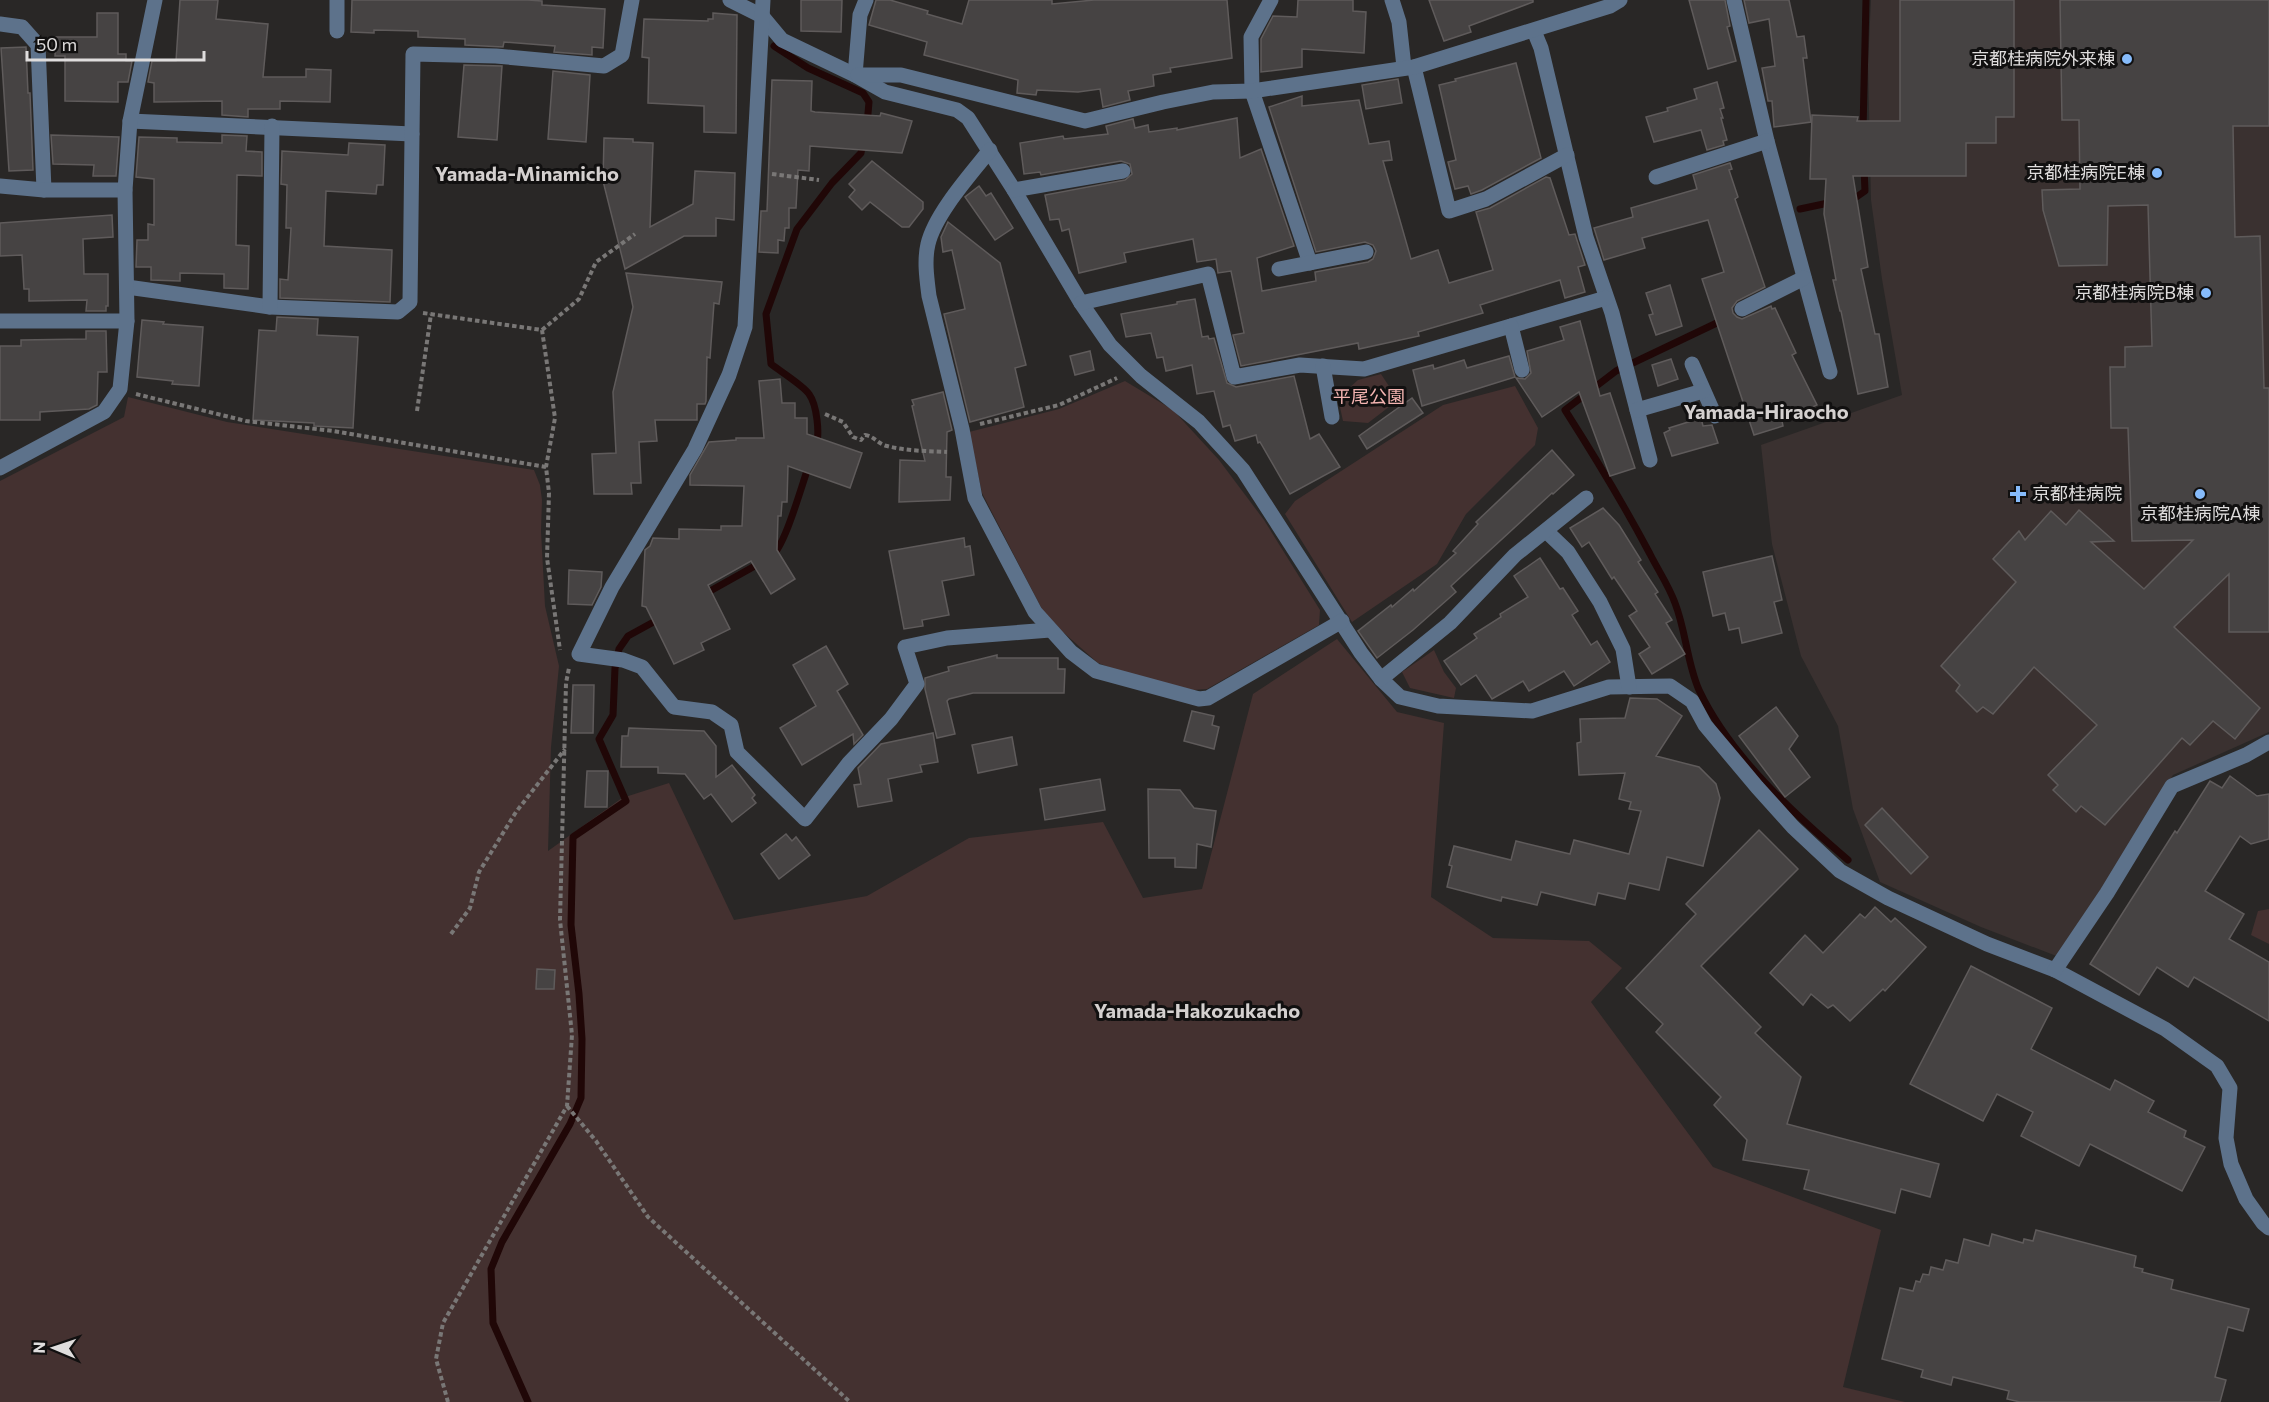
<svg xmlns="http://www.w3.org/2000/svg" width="2269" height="1402" font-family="Commissioner,'Noto Sans JP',sans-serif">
  <rect width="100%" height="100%" fill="#292726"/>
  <path fill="#3a3130" d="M1871,0h398v732l-96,43 -114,182 -78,-30 -101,-45 -27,-73 -15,-83 -37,-70 -29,-112 -11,-99 141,-50 -20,-116 -11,-79 -3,-136z"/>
  <g fill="#443130">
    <path d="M1381,374l17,26 -30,23 -25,-2 -5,-23 20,-18z"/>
    <path d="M1125,381l48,29 46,50 45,60 56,90 -1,15 -112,64 -14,1 -68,-17 -27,-10 -52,-46 -64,-124 -13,-61 90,-23z"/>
    <path d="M1515,386l23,42 -3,17 -69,69 -29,50 -85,58 -67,-108 10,-13 148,-96z"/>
    <path d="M128,397l99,25 307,48 6,15 2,15 -1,31 4,75 14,60 -8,81 -3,104 74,-53 47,-15 65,137 133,-24 102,-58 134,-16 40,76 59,-9 51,-195 84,-55 60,73 47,11 -13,174 62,41 96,3 33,27 -31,34 122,165 168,63 -38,157 62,15h-1905v-921l124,-64z"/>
    <path d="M1434,650l10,22 12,16 -2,10 -44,-10 -8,-16z"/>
    <path d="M2269,909v35l-18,-9 7,-24z"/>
  </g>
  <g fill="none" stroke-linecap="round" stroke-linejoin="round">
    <g stroke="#200707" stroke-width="7">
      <path d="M774,46l34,22 55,25 6,9 -2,23"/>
      <path d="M1863,130l3,-130"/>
      <path d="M1850,199l5,-1 10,-7 -1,-23"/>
      <path d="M1800,209l33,-7"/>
      <path d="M1723,320l-107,51 -51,39c30,47 59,95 85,144 8,16 19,32 25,49 11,28 12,60 24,87 31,66 94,123 149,170"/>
      <path d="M816,446c4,-12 1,-41 -7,-52 -5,-8 -29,-23 -38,-30l-5,-50 31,-85 35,-46 29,-30 2,-12"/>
      <path d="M771,557c14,-10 31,-73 38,-92"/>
      <path d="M703,595l59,-33"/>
      <path d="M528,1402l-35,-79 -2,-54 11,-27 68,-118 11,-26 1,-59 -3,-45 -8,-69 2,-88 53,-36 -27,-62 14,-24 2,-47 4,-19 9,-13 31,-17"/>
    </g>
  </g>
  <g fill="#464343" stroke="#5f5b5b" stroke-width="1.5">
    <path d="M180,0h38l-2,19 52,5 -5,53h43v-8l25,1 -1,32 -50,-1v8h-32v8l-26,-2v-14l-68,1v-19l-6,-1 4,-21h24z"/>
    <path d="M352,0h176l14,1v4l63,4 -2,39 -11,-1v8l-38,-3 1,-6 -51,-4 -1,5 -38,-2v-6l-47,-2v-6l-44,-1v3l-23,-1z"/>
    <path d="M801,0h41l-1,32 -40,-1z"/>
    <path d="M876,0h14l38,11 -1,3 35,10 7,-24h83v4l42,-4h133l5,58 -62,10 1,4 -18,3 1,11 -26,5 2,9 -27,7 -3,-18 -22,3 -41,-2 -1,5 -19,-2 1,-13 -94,-25 3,-13 -58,-17z"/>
    <path d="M1298,0h55v11l13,1 -2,41 -62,-4v18l-41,5v-33l12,-23 24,1z"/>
    <path d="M1429,0h104v2l-64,24 2,6 -27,9z"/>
    <path d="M1689,0h36l5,26 -3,1 9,34 -28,8z"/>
    <path d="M1744,0h45l8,37 7,-1 3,22h-4l8,64 -37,5 -2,-26h-4l-6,-33 13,-2 -6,-47 -20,4z"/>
    <path d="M1900,0h114v117h-18v26h-30v33h-113l15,91 -7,2 14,65h4l9,53 -30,7 -17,-83h-1l-7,-31h3l-12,-66 2,-35h-16l2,-64 46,2 -1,4h43z"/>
    <path d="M2060,0h209v126h-36l2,111 25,-1 4,152h5v244h-40v-58l-55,53 86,81 -25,31 -22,-18 -23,24 -8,-7 -77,87 -24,-19 -5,6 -23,-22 5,-5 -10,-10 49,-50 -63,-58 -41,47 -10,-7 -6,5 -21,-21 4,-6 -19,-19 75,-84 -23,-23 26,-28 6,9 26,-29 15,14 13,-15 35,31 -23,1 53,47 49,-49 -61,1 -4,-113h-17l-1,-61h15v-20l27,-1 -4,-141 -40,1 -1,59 -48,1 -16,-56 -1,-20 38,-1 -1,-69h-17z"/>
    <path d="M97,13h21v41h8v7h6l-4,21h-10v20l-53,-1v-45h-10l1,-19h41z"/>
    <path d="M713,13l24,2 -1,118 -32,-1v-26l-56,-3 1,-45 -7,-1 2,-38 64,2v-2h5z"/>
    <path d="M26,47l2,46h2l3,77 -24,1 -8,-123z"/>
    <path d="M1516,63l25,95 -59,32 -11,4 -3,-8 -13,3 -7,-27 8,-2 -17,-75 17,-4 -1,-2z"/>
    <path d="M464,65l38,1 -5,74 -39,-3z"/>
    <path d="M553,71l37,4 -4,67 -38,-3z"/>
    <path d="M1398,79l4,24 -36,6 -4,-24z"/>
    <path d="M772,80l40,1 -1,30 4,1 65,4 1,-3 31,8 -10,32 -92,-7 -1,25 -11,-1 -2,38h-7v20h-4l-1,13 -6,-1v13l-19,-1 2,-41h6z"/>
    <path d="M1717,82l7,26 -4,1 3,9h-2l6,22 -4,1 1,4 -17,5 -6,-20 -47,12 -8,-25 22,-6 -1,-3 30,-9 -3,-10z"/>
    <path d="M1302,96v10l57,-6 10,44 20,-3 3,19 -9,1 28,98 27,-9 11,33 44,-13 -17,-58 14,-4 56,-31 4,1 19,57 6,-1 10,31 -7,2 7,25 -20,6 -5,-18 -80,25 3,8 -65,19 1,4 -60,13 -1,-6 -117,23 -8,-31 11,-2 -13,-62 -13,2 -2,-14 -19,3 -4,-23 -69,14 2,9 -47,11 -10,-44 -7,2 -3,-12 -9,1 -5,-25 80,-15 7,-6 -2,-10 -9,-3 -80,14 -1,-3 -16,2 -4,-31 43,-7 1,3 44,-5 -2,-8 27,-7 2,9 13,-3 1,7 28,-4v2l60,-12 3,40 21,-9 33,97 -37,12 5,33 54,-10 -1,-9 53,-10 5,-3 3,-8 -3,-6 -8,-3 -49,10 -47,-145z"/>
    <path d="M51,135l68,2 -3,39h-23l1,-11 -41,-1z"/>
    <path d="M222,135l25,1 -1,15 16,1v24l-25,-1 -1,70 13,1 -1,43 -24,-1v-14l-44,-1v8l-29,-1v-13h-15l1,-27h11v-16l6,1v-46l-18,-2 3,-40 38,1v4l45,1z"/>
    <path d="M604,138l29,1v3l20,1 -3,84 43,-23 2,-33 40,2 -1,47 -18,-2v18h-32l-59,33 -22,-88z"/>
    <path d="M349,143l36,2 -2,40h-6l-1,9 -50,-3 -2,55 68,4 -2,52 -110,-4v-19l8,1 3,-52h-5l1,-43 -6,-1 1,-33 66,4z"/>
    <path d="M872,161l51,41v7l-14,18h-7l-32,-25 -8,8 -13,-13 6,-7 -6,-6z"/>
    <path d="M1730,163l2,6 -3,1 9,27 -3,2 30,88 -28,14 -5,7 1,5 4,4 5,2 29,-13 1,3 3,-1 21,45 -4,2 25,50 -35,16 1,5 -29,9 -52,-156 22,-7 -16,-52 -66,18 3,10 -41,12 -10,-32 39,-11 -2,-9 66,-19 -4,-14z"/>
    <path d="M979,186l7,10 5,-3 22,35 -18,12 -30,-43z"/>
    <path d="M112,215l1,22 -30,2 1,35h24v32h-2v5h-20l1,-11 -58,1v-12h-5l-2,-34 -22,1v-33z"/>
    <path d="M948,222l52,41 26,102 -11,3 9,39 -54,15 -26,-108 21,-5 -13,-59 -9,2 -2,-15z"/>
    <path d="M626,273l96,9 -3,22 -5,-1 -4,55 -3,-1 -1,44 -1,3h-8v16h-42l2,21 -18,1 2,41h-10l1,11h-38l-2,-40 24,-1 -3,-61 20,-85z"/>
    <path d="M1670,285l12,41 -26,9 -7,-20 4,-1 -7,-21z"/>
    <path d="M1195,299l7,38 6,-1 1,3 5,-1 13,45 9,4 58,-11 16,63 9,-5 21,33 -50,27 -30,-52 -2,1 -2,-8 -21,6 -5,-16 -7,2 -9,-36 -17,3 -5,-29 -26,6 -3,-14 -6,1 -6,-25 -25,4 -5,-23 56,-10v-2z"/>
    <path d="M277,317l41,2 -1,16 41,2 -5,91 -39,-2v-3l-61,-3 6,-90 17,1z"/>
    <path d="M142,320l22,2 -1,2 40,3 -4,59 -27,-2 1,-3 -36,-4z"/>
    <path d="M1580,321l20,75 10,-3 25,75 -25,8 -31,-84 -37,25 -26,-39 9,1 6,-6 -4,-22 37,-11 -4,-13z"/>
    <path d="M86,331h20l1,41h-9l-1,33 -8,4 -49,3v8h-40v-74h21v-6l65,-1z"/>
    <path d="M1090,351l4,19 -19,5 -5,-19z"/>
    <path d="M1509,356l6,21 -93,29 -9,-36 20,-5 1,4 30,-9 3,8z"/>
    <path d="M1671,359l7,20 -20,7 -6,-21z"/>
    <path d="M780,379l2,24h13v15h12v16l55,19 -12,35 -62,-22 -1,36h-5l-1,14h-3l-1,34 18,29 -24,15 -20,-33 -43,24 22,44 -29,14 3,7 -30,14 -28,-57 -4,-1 3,-56 5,-4 3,-8 26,1v-10l42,1v-4h21l2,-40 -54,-1v-10l19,-33 27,-2v-2h28l-5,-57z"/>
    <path d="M943,392l9,38 -5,2 -1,45h5l-1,23 -51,2 1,-42 25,1 -13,-55 2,-1 -2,-5z"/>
    <path d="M1412,398l11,15 -56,36 -8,-13z"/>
    <path d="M1701,418l2,8 9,-1 6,18 -46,13 -8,-23 6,-3 -1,-2z"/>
    <path d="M1552,450l22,25 -21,19 -1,-1 -101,93 5,6 -43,38 -36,28 -19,-27 33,-26 1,2 21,-18 1,2 42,-38 -3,-2 25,-27 -2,-2z"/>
    <path d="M1603,508l16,17 22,35 -3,2 20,30 -3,2 17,26 -6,3 19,31 -33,20 -13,-20 11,-7 -21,-31 8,-5 -23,-34 -2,2 -23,-37 -7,5 -12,-19z"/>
    <path d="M964,538l1,9 5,-1 4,29 -32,6 7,34 -27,5 1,6 -19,3 -15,-78z"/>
    <path d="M1772,556l10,44 -8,2 8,31 -40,10 -3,-15 -10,2 -4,-17 -12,3 -10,-44z"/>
    <path d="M1540,558l20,31 3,-1 15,23 -6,4 19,30 6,-4 13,21 -36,24 -10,-15 -35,20 -6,-10 -31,18 -16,-24 -15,10 -17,-24 33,-23 -3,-4 27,-17 -1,-3 28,-17 -14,-21z"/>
    <path d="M569,570l33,2 -1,15 -9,18 -24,-1z"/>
    <path d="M826,646l22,38 -11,7 26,44 -9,9 -1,-10 -51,31 -22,-37 36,-22 -23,-41z"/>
    <path d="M997,655v3h61v11h7l-1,24h-91l-24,6 -2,2 8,33 -18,4 -12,-49v-11l24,-7 -1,-4z"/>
    <path d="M573,685h21l-1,48h-22z"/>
    <path d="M1630,698l27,1 25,17 -26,40 43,11 17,17 4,14 -17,68 -36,-9 -8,33 -30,-7 -4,16 -27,-6 -3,12 -54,-13 -4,13 -35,-8 -1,4 -54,-14 5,-21 -3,-1 5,-19 57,14 5,-19 54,13 4,-14 55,14 12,-43 -12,-2 2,-7 -12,-3 6,-26 -46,2 -2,-32 4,-1 -1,-23 45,-1z"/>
    <path d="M1776,707l22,29 -9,13 21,28 -25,20 -46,-61z"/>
    <path d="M1192,711l22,5 -2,9 7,2 -5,22 -30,-8z"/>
    <path d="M629,728l75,3 12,15v31l16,-12 23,30 -3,3 4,5 -24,19 -21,-28 -7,5 -19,-25 -27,-1v-6h-37l1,-31h6z"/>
    <path d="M933,733l5,29 -18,3 2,7 -34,7 4,22 -34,6 -4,-22 7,-1 -3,-16 23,-24z"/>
    <path d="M1012,737l5,28 -39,8 -6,-28z"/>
    <path d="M587,771h21l-1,36h-22z"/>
    <path d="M2230,776l27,20 12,-2v45l-18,5 -11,-8 -35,55 39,23 -15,25 40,23v59l-75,-44 -6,10 -31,-20 -18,28 -49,-31 85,-133 2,2 33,-52 12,7z"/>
    <path d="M1100,779l5,31 -60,10 -5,-31z"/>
    <path d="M1148,789l32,1 14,18 22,3 -5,36 -14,-3 -1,24 -21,-1v-9h-26z"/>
    <path d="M1882,808l46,49 -17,17 -46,-49z"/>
    <path d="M1759,830l39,39 -97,97 60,61 -6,6 46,44 -14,47 152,40 -9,33 -29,-8 -6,24 -91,-24 5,-19 -66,-10 4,-20 -33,-35 7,-8 -65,-65 7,-8 -37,-36 70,-74 -10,-10z"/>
    <path d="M786,834l6,7 4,-4 14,18 -31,24 -18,-25z"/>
    <path d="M1875,907l16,15 4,-4 31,29 -41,44 -2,-2 -33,32 -17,-16 -5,3 -17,-14 -8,11 -33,-32 35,-38 18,18 37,-39 5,4z"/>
    <path d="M1971,966l81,42 -21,41 79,41 5,-10 39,21 -6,11 38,19 -2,6 21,10 -23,44 -92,-47 -11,22 -58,-30 12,-24 -36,-18 -14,27 -73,-37z"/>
    <path d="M537,969l18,1 -1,19h-18z"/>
    <path d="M2036,1230l100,26 -2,11 9,2 -1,3 31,8 -2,9 78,20 -6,22 -15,-4 -13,50 11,3 -6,22h-200l-13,-3 2,-8 -56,-14 -2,8 -30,-8 2,-7 -41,-11 18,-71 13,3 3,-10 4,1 3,-8 6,1 2,-8 12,3 3,-10 12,3 6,-24 25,7 3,-12 31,9 1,-4 9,2z"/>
  </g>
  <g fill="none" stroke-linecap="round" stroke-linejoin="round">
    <g stroke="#797776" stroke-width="4" stroke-dasharray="4.5 3" stroke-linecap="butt">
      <path d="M772,174l47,6"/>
      <path d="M423,313l119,17 13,88 -9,49 3,26 -2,65 13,92"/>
      <path d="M542,330l37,-31 17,-37 39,-28"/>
      <path d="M136,394l110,27 87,10 213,36"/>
      <path d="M417,411l14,-97"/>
      <path d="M825,414l18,8 10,15 8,3 4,-5c9,1 13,9 22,11 19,5 40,5 60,6"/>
      <path d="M980,424l79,-19 58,-27"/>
      <path d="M451,934l19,-26 9,-36 37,-60 49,-63"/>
      <path d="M567,1106l29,35 52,76 202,185"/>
      <path d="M448,1402l-12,-43 7,-36 124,-217 5,-71 -12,-115 6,-237 3,-15"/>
    </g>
    <g stroke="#5d728b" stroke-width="15">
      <path d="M730,0l32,16 20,24 73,35 30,17 72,18 11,8 46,72 67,113 29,42 31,31 58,46 44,48 118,183 20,26 19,18 38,9 94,5 77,-24 61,-1 22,15 13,24 52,62 36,40 47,44 48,27 99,46 68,26 110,59 52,37 13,22 -4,50 5,26 15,35 17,24 6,5"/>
      <path d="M763,0l-18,327 -16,48 -34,74 -83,138 -33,67 44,6 19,7 32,40 38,5 19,13 6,27 68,67 44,-56 42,-44 26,-35 -12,-37 42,-9 103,-8"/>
      <path d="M1271,0l-20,37 1,54 58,172"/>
      <path d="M1392,0l7,22 5,45"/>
      <path d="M1734,0l33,141 63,231"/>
      <path d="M0,24l22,3 16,18 6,145"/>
      <path d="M337,31v-31"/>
      <path d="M1534,31l7,17 45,189 26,76 38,147"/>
      <path d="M1414,67l35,144 37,-12 81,-44"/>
      <path d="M855,75l5,-60 6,-15"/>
      <path d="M858,75h43l184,46 78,-19 50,-10 39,-1 162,-24 196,-61 10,-6"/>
      <path d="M130,121l282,13"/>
      <path d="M990,150c-20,25 -55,64 -62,94 -4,17 -1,36 1,52l33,133 13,69 60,114 36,40 25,19 103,28 9,-1 134,-77"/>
      <path d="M1656,177l111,-36"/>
      <path d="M0,186l44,4h81"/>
      <path d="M1014,190l109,-19"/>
      <path d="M1279,269l87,-17"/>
      <path d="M127,287l143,20 128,5 12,-10 3,-248 83,2 108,10 18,-11 10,-55"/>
      <path d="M1081,303l127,-29 26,103 66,-12 64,4 242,-71"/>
      <path d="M270,307l2,-181"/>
      <path d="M1742,309l62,-31"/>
      <path d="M0,321h127"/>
      <path d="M1511,326l11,44"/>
      <path d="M1692,364l23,52"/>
      <path d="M1323,366l9,51"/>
      <path d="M1637,410l66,-19"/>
      <path d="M0,468l104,-56 16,-23 7,-68 -2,-131 5,-69 25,-121"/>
      <path d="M1546,531l22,21 32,50 23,47 6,38"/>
      <path d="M1381,679l69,-56 65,-68 71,-57"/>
      <path d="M2055,970l52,-77 65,-107 74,-31 23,-13"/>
    </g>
  </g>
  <g fill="#86bbfb" stroke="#111010" stroke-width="2">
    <circle cx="2127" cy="59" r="6"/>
    <circle cx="2157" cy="173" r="6"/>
    <circle cx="2206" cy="293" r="6"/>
    <path d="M2015 485h6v6h6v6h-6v6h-6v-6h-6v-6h6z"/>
    <circle cx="2200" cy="494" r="6"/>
  </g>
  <g text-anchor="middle" stroke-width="6" stroke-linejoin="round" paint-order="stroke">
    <g font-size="18" fill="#dfdddd" stroke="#111010" text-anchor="end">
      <text x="2115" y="65">京都桂病院外来棟</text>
      <text x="2145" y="179">京都桂病院E棟</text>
      <text x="2194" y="299">京都桂病院B棟</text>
      <text x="2032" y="500" text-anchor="start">京都桂病院</text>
      <text x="2200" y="520" text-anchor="middle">京都桂病院A棟</text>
    </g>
    <g font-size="18" fill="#f4b4b1" stroke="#111010">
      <text x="1369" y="403">平尾公園</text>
    </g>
    <g font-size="20" font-weight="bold" fill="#d4d0cf" stroke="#111010">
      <text x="527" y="181">Yamada-Minamicho</text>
      <text x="1766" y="419">Yamada-Hiraocho</text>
      <text x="1197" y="1018">Yamada-Hakozukacho</text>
    </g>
  </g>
  <g transform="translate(54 1348) rotate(272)" stroke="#111010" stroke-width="4.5" paint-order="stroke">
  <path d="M0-4.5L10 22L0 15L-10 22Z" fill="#dfdddd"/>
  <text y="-9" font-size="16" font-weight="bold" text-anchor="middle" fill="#dfdddd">N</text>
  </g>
  <path d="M27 51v9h177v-9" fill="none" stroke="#dfdddd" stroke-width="3"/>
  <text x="36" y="51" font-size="18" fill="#dfdddd" stroke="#111010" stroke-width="4.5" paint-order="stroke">50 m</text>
</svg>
